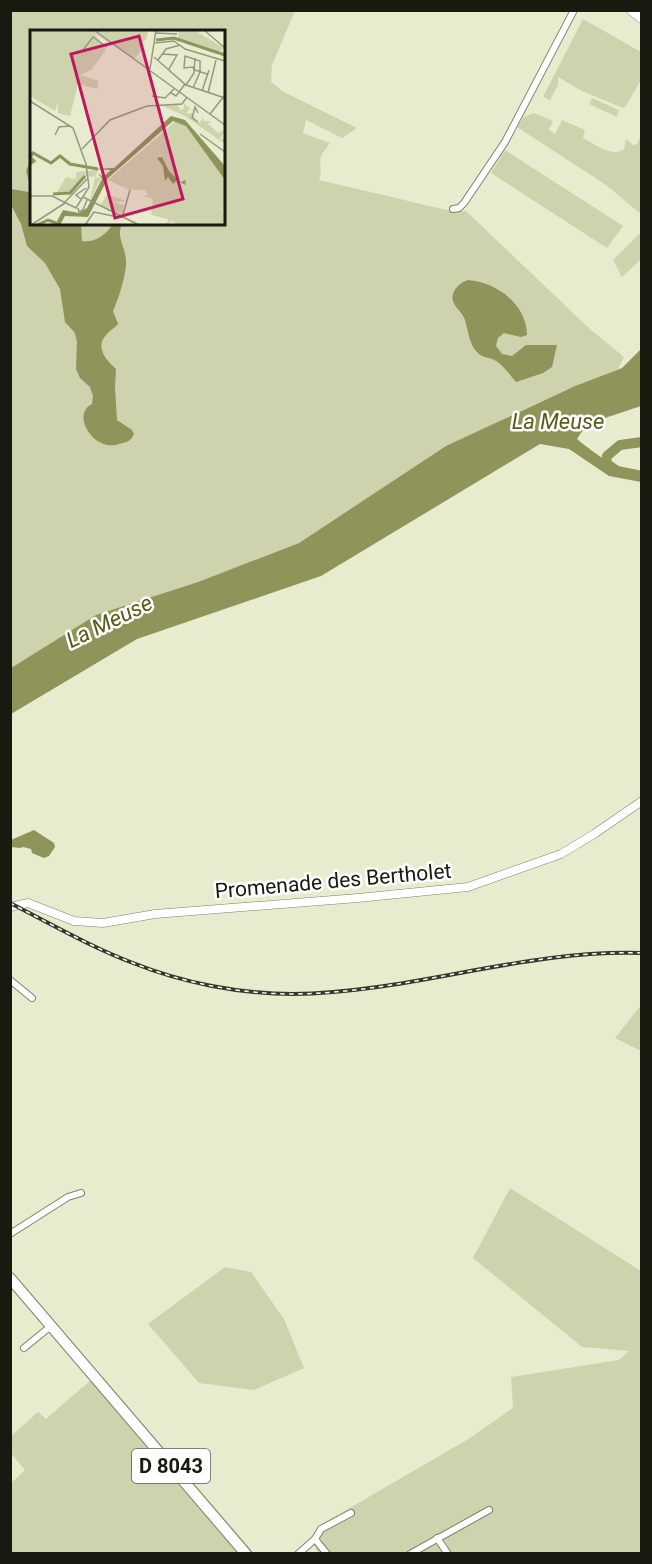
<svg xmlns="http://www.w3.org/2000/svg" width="652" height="1564" font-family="Roboto,sans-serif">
  <rect width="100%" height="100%" fill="#e8eccf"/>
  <g fill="#ced3ad" fill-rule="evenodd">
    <path d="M11,11h284l-23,54 -1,17 13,10 73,36 -15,10 -36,-18 -3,13 27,10 -8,11 -2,6 1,12 -2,8 132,31h15l125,119 33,27 -6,12 -43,17 -66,30 -85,45 -125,82 -101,39 -102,33 -85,53zM32,32h192v192h-192z"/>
    <path d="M583,19l58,33v28l-15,26 -3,2 -41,-17 -24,-14v8l-8,15 -7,-3z"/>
    <path d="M592,98l27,12 -2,7 -28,-13z"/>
    <path d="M534,113l19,8 -4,9 6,4 7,-14 23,10 -2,8c12,6 29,20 41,11l2,-10 7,6 4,-1 2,-5 2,-1v76l-35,-29 -89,-58 7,-10z"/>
    <path d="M505,150l118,76 -16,22 -116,-75z"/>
    <path d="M641,232v27l-19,18 -9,-17z"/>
    <path d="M641,1005v46l-26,-13z"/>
    <path d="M510,1188l131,83v282l-322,1 -5,-8 15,-26 141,-82 43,-30 -2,-31 108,-17 10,-9 -47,-4 -109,-89z"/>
    <path d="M225,1267l26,5 33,47 20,49 -50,22 -55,-7 -51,-59z"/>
    <path d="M99,1373l155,180h-243l-1,-69 15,-14 -14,-17v-17l27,-24 8,7z"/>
  </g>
  <g fill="#8e945a">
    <path d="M31,159l1,65h49l1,17c13,2 24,-6 31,-17h9c-6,13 3,22 4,36 1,13 -8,40 -13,51l5,13c-3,4 -8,6 -11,10 -13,13 -1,26 9,35l-1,19 2,32 15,10 2,4c-4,8 -7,8 -15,10 -24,9 -49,-29 -27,-40l1,-8 -3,-9 -10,-9 -4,-9 1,-27 -2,-9 -10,-11 -5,-33 -15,-26 -18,-17 -6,-22 -10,-19v-16l18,3 2,-4 -5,-17z"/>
    <path d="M468,280c28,2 59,24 59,55l-6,2 -17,-4 -6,5 -2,8 6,8 10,2 14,-11h31l-5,22 -9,6 -27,9c-7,-8 -14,-19 -24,-23 -6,-2 -11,-2 -16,-8 -7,-8 -8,-21 -11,-31 -2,-7 -10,-12 -12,-19 -3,-9 7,-19 15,-21z"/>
    <path d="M641,349v57l-54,18 -10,15c21,17 38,30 64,34v9l-32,-6 -40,-27 -29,-5 -219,132 -184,63 -126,75v-46l85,-53 102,-33 101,-39 147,-97 129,-60 47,-18z"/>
    <path d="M34,830l20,13 1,4 -6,9 -5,2 -12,-5 -1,-4 -8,-2 -3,1 -9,-1v-7z"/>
  </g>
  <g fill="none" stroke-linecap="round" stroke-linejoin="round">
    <path stroke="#8e945a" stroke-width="10" d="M642,442l-22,3 -13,11 -1,7 11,8 25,5"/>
    <g stroke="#7e8268" stroke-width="8">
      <g id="minor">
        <path d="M453,209l6,-1 5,-5 41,-61 69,-132"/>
        <path d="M10,980l22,18"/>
        <path d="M10,1234l58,-37 13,-4"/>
        <path d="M24,1348l27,-22"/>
        <path d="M437,1538l11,16"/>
        <path d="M315,1539l12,15"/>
        <path d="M298,1554l17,-15 6,-10 30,-16"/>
        <path d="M410,1554l79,-44"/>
      </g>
    </g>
    <g stroke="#7e8268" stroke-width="9">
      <path id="tertiary" d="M10,907l18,-4 46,18 29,2 52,-9 203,-16 110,-11 93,-33 33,-20 48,-33"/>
    </g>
    <g stroke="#7e8268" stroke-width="10">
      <path id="secondary" d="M631,10l11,9"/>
    </g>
    <g stroke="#7e8268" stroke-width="12">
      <path id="primary" d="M10,1278l236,276"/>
    </g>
    <use href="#minor" stroke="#fff" stroke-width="6"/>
    <use href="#tertiary" stroke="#fff" stroke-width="8"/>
    <use href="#secondary" stroke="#fff" stroke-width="9"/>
    <use href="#primary" stroke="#fff" stroke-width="10"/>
    <g stroke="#38392c" stroke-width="4">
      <path id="rail" d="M10,903c41,21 81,44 123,60 50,20 107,31 160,31 117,-1 231,-45 349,-41"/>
    </g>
    <use href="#rail" stroke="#fff" stroke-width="1.5" stroke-dasharray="4.5" stroke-linecap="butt"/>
  </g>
  <g text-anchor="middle" stroke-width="5" stroke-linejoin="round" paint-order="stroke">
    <rect fill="#fff" stroke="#5d5e57" stroke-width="1.5" x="132" y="1449" width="78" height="34" rx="4.5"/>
    <g font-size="20" font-weight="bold" fill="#18190f">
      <text x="171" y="1473">D 8043</text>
    </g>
    <g font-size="21" fill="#18190f" stroke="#fff">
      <text transform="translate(333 881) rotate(-5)" y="7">Promenade des Bertholet</text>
    </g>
    <g font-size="22" font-style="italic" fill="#575c19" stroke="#fff">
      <text x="558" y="429">La Meuse</text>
      <text transform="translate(109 621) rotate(-26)" y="8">La Meuse</text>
    </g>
  </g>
  <g transform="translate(30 30)">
    <rect width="195" height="195" fill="#e8eccf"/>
    <path d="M0,0h118l-1,8 -7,8 3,2 -9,11 -39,-25 11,16 -15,20 -11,5 19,6 -2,8 -19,-5 -8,32 -12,-3v-10l-3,8 -25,-15zM149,0h15l30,18 -8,6 -22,-8 -16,-7zM154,74l6,4 -4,6 6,-1 7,10 5,-6 -1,4h8l-3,3 10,9 7,-3 -5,9h5v5l-40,-28 -24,-11h17l2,5 4,-1zM147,90l9,6 38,52 1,35 -14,-13 14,14v11h-46l-8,-4 -4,4 1,-6 -17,-4 2,-16 -11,-3 6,-1 -3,-5h-16l-21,-10zM68,140l-3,7 6,1 -11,23 5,-24 -9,-1 -14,17 -16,1 10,-17 9,2 2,-7zM81,158l-2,7 17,6 -13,1 11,3 -2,9 -22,-8z" fill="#ced3ad"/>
    <path d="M141,86l14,4 40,46v14l-39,-54 -13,-5 -65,57 -20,39 -23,-1 -5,9h-5l8,-15 16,3 8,-5 15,-29 -4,-6 5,4 8,-7 -18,-1 21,-1zM132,127l7,14 11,11 6,-2 -1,5 -8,-5 -4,4 -5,-7 -3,4 -2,-15 -6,-8z" fill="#8e945a"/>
    <path fill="none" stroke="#8e945a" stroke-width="3" d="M126,10l18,-2 51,17M0,134l4,-3 -4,-4 3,-4 18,10 9,-7 10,8 28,5M23,164l17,-1 15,-17M7,195l11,-5 8,3"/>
    <path fill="none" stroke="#959882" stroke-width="1.5" d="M64,0l131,95M174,0l21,18M126,3l21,1M125,13l19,-2 11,8 40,12M53,20l10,-13 14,10M132,24l15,1 -8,14M124,27l32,28 39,13M128,30l8,-11 14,-4M120,39l6,-39M156,55l8,-12 1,-15M163,58l7,-16v-11l-15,-5 -1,12 9,-1 1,3 5,1 1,1h1l6,2M172,61l7,-21M141,63l5,3 9,-12M178,63l8,-33M122,66l13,2 10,-10M0,71l43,27 13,36 3,23 -13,21 -24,-12h-22M168,83l-3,-6 -3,11 6,4M180,84l15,-19M170,104l25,18M25,105l4,-8 11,-1M52,119l28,-29 37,-14 35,-2 5,-7M53,167l56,28M51,169l-5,-4 10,-7M35,172l22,-23M48,178l1,4 4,-2 4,-10M92,188l8,-28M1,195l34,-22M55,195l9,-13 24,5"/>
    <path fill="#c2185b" fill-opacity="0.15" stroke="#c2185b" stroke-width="3" d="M109,6l44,163 -68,19 -44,-164z"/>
    <rect width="195" height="195" fill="none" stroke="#18190f" stroke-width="3"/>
  </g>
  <rect width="652" height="1564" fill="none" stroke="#18190f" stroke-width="24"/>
</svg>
